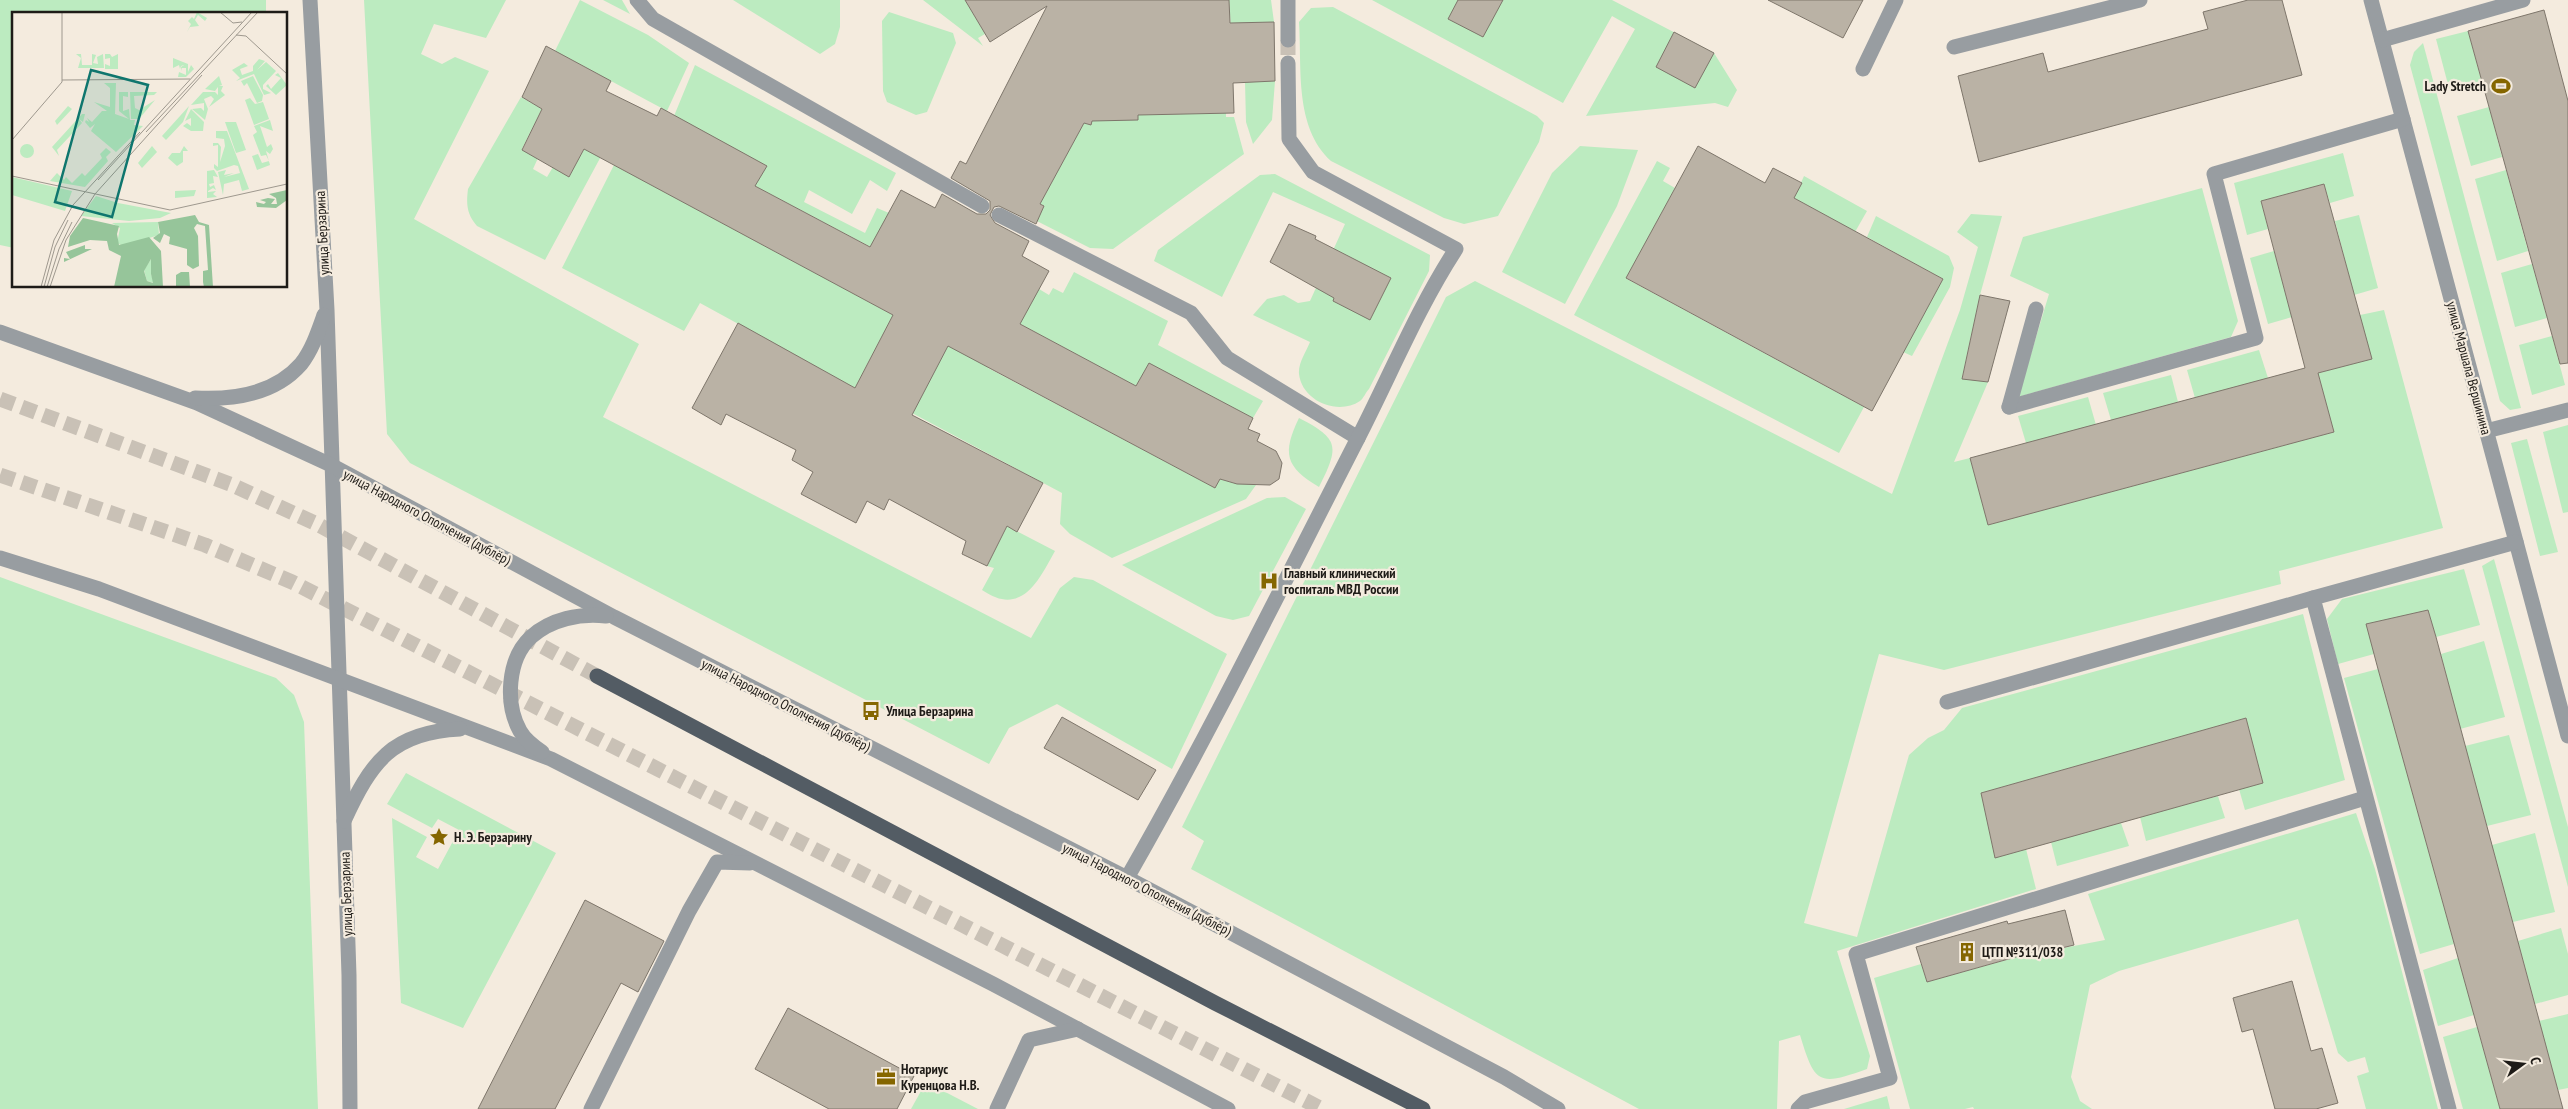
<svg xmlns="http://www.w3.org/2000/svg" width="2568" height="1109" font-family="'PT Sans Narrow',sans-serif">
  <rect width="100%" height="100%" fill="#f4ebde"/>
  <g fill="#bcebc0">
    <path d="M0,0h266v14h-252v234l-14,-3z"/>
    <path d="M364,0h142l-20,38 -52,-14 -13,30 21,10 13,-7 34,14 -75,148 225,125 -36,73 428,221 29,-50 14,-11 19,3 134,74 -55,115 -115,-65 -48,24 -20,36 -579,-301 -23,-29z"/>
    <path d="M580,0l68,35 41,28 -22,48 -112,-60z"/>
    <path d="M603,0h19l8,14z"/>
    <path d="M733,0h107v27l-5,17 -15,10z"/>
    <path d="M923,0h42l20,34 -7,4 5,8z"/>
    <path d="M1229,0h42l3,22 -31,1v16l-12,-11z"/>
    <path d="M1372,0h240l102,53 23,37 -9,17 -13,-4 -129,13 49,-87 -23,-13 -49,87z"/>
    <path d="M1333,7l204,109 7,7 -5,19 -41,74 -34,8 -20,-6 -113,-57c-37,-34 -29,-93 -32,-139l12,-14z"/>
    <path d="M889,12l64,21 3,10 -29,69 -11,3 -29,-13 -4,-11 -1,-70z"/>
    <path d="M2468,31l14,52 -32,9 -14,-53z"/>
    <path d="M2423,43l98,365 -11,2 -10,-9 -90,-336 4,-13z"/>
    <path d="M695,65l201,108 -9,18 -17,-11 -18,34 -43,-24 -5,12 61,31 12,-25 12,5 -7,40 -127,-67 -81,-70z"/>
    <path d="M1275,81l-3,39 -19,24 -7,-22 -1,-40z"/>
    <path d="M521,97l21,12 -20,40 16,9 -5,11 14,8 6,-10 16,10 20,-37 16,9 -60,111 -68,-34c-10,-12 -11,-21 -9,-37z"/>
    <path d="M1098,101l32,19h8v-5l88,-2v4h8l10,37 -131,95 -23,-1 -63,-32 15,-6 2,-4 -4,-2 44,-81 7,2z"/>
    <path d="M2489,107l13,50 -31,9 -14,-50z"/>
    <path d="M1580,146l58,4 -21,56 -52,98 -63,-32 50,-99z"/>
    <path d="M2343,153l11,43 -24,7 -6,-19 -63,17 7,28 -21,6 -13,-52z"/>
    <path d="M1657,161l13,7 -7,13 12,7 -48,91 237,128 -25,46 -265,-138z"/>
    <path d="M614,165l279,150 -38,73 -155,-85 -16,28 -122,-63z"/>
    <path d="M2506,170l22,81 -31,10 -22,-82z"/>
    <path d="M1275,174l155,81 -1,16 -60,118c-3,3 -6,10 -9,12 -22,15 -58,0 -61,-27 -1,-11 7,-22 11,-32l-57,-27 14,-16 17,-4 14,8 12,-2 35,-77 -72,-32 -51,105 -68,-36 4,-11 102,-75z"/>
    <path d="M1804,176l63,35 -12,21 -61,-34z"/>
    <path d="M2202,188l36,133 -7,16 -213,60 31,-103 -39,-18 13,-39z"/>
    <path d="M1971,214l31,2 -22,79 -18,83 26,4 -34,80 16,-4 18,67 346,-93 -16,-59 53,-14 -11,-44 24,-5 59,218 -164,43 2,13 -337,86 -65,-16 -75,269 53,14 52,-182 19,-17 16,-8 18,-22 341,-94 42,166 -100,30 -6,-21 24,-6 -17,-65 -265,75 14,64 31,-8 10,40 -199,62 33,105 -3,13c-48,17 -52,16 -67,-34l-21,6 -2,68h-138l-448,-240 13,-28 -22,-14 264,-530 29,-16 417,213 68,-184 18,-63 -21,-15z"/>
    <path d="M2359,215l19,73 -24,7 -19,-74z"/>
    <path d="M1876,216l73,40 5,12 -4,19 -38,69 -9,-4 40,-73 -76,-42z"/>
    <path d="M2274,251l18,66 -24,7 -18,-66z"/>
    <path d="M2532,264l15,54 -32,9 -14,-54z"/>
    <path d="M1074,272l94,49 -10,24 105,56 -10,17 -104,-54 -13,22 -125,-67 28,-30 10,6 4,-7 10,5z"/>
    <path d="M2552,336l13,49 -33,10 -13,-50z"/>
    <path d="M948,345l43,14 -3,9 227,120 5,-9 14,4 3,-8 19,10 -10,14 -134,59 -42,-24 -10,-10 2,-31 -150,-80z"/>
    <path d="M2259,350l9,28 -73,20 -8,-28z"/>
    <path d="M2171,375l7,27 -67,18 -8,-27z"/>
    <path d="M2088,397l8,28 -70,18 -8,-27z"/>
    <path d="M1299,418c41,21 40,29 20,69 -34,-20 -37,-34 -20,-69z"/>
    <path d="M2568,425v87l-5,1 -20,-81z"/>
    <path d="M2527,439l31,113 -18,4 -29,-113z"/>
    <path d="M1285,497l21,12 -57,107 -16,4 -17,-4 -94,-51 145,-67z"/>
    <path d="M1007,526l48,25c-17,31 -34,66 -73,39l12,-22 -7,-2z"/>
    <path d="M2494,559l74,268v60l-86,-321z"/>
    <path d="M2464,569l16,56 -44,12 -8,-27 -61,14 7,30 -36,10 -11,-45 15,-20z"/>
    <path d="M0,577l276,101 18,17 10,27 14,387h-318z"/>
    <path d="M2484,641l21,76 -45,12 -19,-75z"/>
    <path d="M2378,669l76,275 -34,10 -76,-276z"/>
    <path d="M2509,735l22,80 -44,11 -22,-80z"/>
    <path d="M406,773l150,80 -93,175 -62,-25 -9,-185 35,19 -11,20 22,12 21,-39 -21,-11 -6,9 -45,-24z"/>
    <path d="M2218,796l7,22 -79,23 -6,-24z"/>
    <path d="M2356,813l19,56 63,240h-72l-9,-33 12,-4 -4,-15 -17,5 -10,-9 -40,-134 -179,52 -29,14 -19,92 9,24 12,8h-118l-1,-2 -8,2h-55l-36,-131 47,-14 6,18 90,-25 88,-17 -17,-46z"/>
    <path d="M2121,823l8,23 -72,20 -6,-24z"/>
    <path d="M2535,833l20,79 -42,10 -21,-77z"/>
    <path d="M2561,928l7,26v41l-33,9 -17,-63z"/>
    <path d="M2458,958l16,57 -36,11 -15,-56z"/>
    <path d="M2568,1014v74l-10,2 -19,-69z"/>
    <path d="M2477,1027l23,82h-37l-20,-72z"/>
    <path d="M926,1082l52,27h-67z"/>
    <path d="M1887,1096l3,13h-46z"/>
  </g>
  <g fill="#bab2a5" stroke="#7e766b">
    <path d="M965,0h264l1,23 44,-1 1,59 -42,2 1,30 -96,2v5l-46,1 -1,4 -7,-2 -44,81 4,2 -8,18 -37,-18 -5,1 -4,8 5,8 34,18 -7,15 27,15 -29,53 116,62 13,-23 104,55 -5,11 12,5 -3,7 19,10 6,12 -3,16 -9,6 -33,-1 -17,-5 -5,9 -267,-142 -36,69 131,68 -26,49 -10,-6 -20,40 -25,-12 4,-13 -77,-42 -5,11 -17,-9 -11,22 -55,-29 12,-22 -21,-12 4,-10 -70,-36 -5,11 -29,-17 46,-85 117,65 38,-73 -309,-166 -15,28 -47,-27 20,-41 -20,-12 24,-51 65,35 -5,10 51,25 4,-8 106,58 -12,20 115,61 31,-57 34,18 7,-14 35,20h9l4,-4v-9l-39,-23 9,-17 6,3 81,-158 -57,36z"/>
    <path d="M1458,0h45l-20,37 -35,-18z"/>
    <path d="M1768,0h95l-20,38z"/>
    <path d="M2248,0h34l20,75 -323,87 -21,-86 85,-23 5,19 160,-43 -5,-17z"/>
    <path d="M2544,10l24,91v262l-8,1 -92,-333z"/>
    <path d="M1674,32l40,21 -19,35 -39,-21z"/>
    <path d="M1698,146l67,37 8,-15 29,15 -8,15 149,81 -71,132 -246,-133z"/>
    <path d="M2324,184l48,175 -54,14 16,59 -346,93 -18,-67 335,-90 -44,-167z"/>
    <path d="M1289,224l27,12 -1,3 76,39 -21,42 -37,-19 1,-3 -64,-36z"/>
    <path d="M1980,295l30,6 -22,81 -26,-3z"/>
    <path d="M2428,610l8,27 127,472h-63l-122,-440 -12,-45z"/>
    <path d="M1062,717l94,53 -18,30 -94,-52z"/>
    <path d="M2246,718l17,65 -268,75 -14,-65z"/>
    <path d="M585,900l79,41 -26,51 -17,-9 -66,126h-77z"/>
    <path d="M2065,910l9,35 -37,9v-3l-110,31 -11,-35 91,-26 1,3z"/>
    <path d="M2292,981l19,70 11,-3 16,55 -22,6h-41l-22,-80 -11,3 -9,-34z"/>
    <path d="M788,1008l126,68 -17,33h-68l-74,-40z"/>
  </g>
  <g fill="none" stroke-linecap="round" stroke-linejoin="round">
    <path stroke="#c9c1b6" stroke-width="15" stroke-dasharray="15 8" stroke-linecap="butt" d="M1288,40v23"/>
    <g stroke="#c9c1b6" stroke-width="15" stroke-dasharray="15 8" stroke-linecap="butt">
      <path d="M0,399l230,85 87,40 280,152"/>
      <path d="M0,475l205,70 87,37 1030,527"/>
    </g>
    <g stroke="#989da1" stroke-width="15">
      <path d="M310,0l17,310 22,665 1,134"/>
      <path d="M637,0l16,19 329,187"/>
      <path d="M1288,0v40"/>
      <path d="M2371,0l197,736"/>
      <path d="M2382,40l141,-40"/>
      <path d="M1954,47l186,-47"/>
      <path d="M1863,69l33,-69"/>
      <path d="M999,215l192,98 36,45 131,80"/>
      <path d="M0,332l197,71 134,62 283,152 513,261 377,199 54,32"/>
      <path d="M195,398c37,2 80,-4 106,-34 11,-14 17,-32 23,-49"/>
      <path d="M2009,407l247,-69 -42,-164 189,-55"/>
      <path d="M2009,407l27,-98"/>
      <path d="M2486,431l82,-21"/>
      <path d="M0,558l99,31 452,170 442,225 235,125"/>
      <path d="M1947,702l366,-104"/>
      <path d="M542,752c-9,-6 -17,-12 -22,-21 -15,-27 -13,-72 11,-94 20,-18 49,-24 75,-21"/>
      <path d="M344,821c27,-59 48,-89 116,-92"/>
      <path d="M1127,878c82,-143 155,-292 230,-438 33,-64 60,-131 99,-191l-143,-77 -24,-33 -1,-76"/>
      <path d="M591,1109l98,-198 28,-49 33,1"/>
      <path d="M997,1109l32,-69 49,-11"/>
      <path d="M1798,1109l7,-7 85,-24 -34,-124 509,-156"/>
      <path d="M2449,1109l-136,-511 203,-56"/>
    </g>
    <path stroke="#535c64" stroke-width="15" d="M597,676l618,327 208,106"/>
  </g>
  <defs>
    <g id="stadium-bare" transform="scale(1.5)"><path d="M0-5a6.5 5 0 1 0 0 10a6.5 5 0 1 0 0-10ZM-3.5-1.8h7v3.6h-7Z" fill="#856600" stroke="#f4ebde" stroke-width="2.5" paint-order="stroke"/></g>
    <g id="hospital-bare" transform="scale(1.5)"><path d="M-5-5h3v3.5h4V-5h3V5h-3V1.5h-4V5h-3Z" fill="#856600" stroke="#f4ebde" stroke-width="2.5" paint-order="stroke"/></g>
    <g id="bus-bare" transform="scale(1.5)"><path d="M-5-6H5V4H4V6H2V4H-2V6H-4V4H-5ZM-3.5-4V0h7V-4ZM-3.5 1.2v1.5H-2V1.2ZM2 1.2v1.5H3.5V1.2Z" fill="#856600" stroke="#f4ebde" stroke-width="2.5" paint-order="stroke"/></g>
    <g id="sight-bare" transform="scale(1.5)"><path d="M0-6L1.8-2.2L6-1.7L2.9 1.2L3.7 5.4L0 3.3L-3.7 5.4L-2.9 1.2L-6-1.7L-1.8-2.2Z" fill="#856600" stroke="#f4ebde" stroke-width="2.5" paint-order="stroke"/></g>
    <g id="building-bare" transform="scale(1.5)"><path d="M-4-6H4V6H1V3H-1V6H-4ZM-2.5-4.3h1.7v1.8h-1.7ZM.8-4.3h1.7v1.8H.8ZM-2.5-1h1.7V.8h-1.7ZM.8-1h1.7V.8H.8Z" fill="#856600" stroke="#f4ebde" stroke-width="2.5" paint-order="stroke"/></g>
    <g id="office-bare" transform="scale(1.5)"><path d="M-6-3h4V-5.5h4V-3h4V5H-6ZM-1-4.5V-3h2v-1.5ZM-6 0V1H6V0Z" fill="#856600" stroke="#f4ebde" stroke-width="2.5" paint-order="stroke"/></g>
  </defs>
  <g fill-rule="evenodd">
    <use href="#stadium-bare" x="2501" y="86"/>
    <use href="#hospital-bare" x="1269" y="581"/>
    <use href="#bus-bare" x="871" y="711"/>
    <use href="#sight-bare" x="439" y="837"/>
    <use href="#building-bare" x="1967" y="952"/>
    <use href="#office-bare" x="886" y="1077"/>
  </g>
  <g text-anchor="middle" stroke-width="4.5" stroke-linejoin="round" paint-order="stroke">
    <g font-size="14" font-weight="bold" fill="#1e1b17" stroke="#f4ebde" text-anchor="start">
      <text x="2486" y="91" text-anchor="end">Lady Stretch</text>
      <text x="1284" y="578">Главный клинический<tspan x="1284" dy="16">госпиталь МВД России</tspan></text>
      <text x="886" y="716">Улица Берзарина</text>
      <text x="454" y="842">Н. Э. Берзарину</text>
      <text x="1982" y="957">ЦТП №311/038</text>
      <text x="901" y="1074">Нотариус<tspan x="901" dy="16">Куренцова Н.В.</tspan></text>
    </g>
    <g font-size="14" fill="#1e1b17" stroke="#f4ebde">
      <text transform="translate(322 233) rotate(-93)" y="5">улица Берзарина</text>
      <text transform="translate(2469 368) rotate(75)" y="5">улица Маршала Вершинина</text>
      <text transform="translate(427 517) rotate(28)" y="5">улица Народного Ополчения (дублёр)</text>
      <text transform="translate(786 705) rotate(27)" y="5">улица Народного Ополчения (дублёр)</text>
      <text transform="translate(1147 889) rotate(27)" y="5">улица Народного Ополчения (дублёр)</text>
      <text transform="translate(346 894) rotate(-92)" y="5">улица Берзарина</text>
    </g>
  </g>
  <g transform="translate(12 12)">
    <rect width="275" height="275" fill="#f4ebde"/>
    <path d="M185,0l10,6 -2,3 -7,-6 -3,5 4,6 -9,1 -3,5 4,-8 -3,-3 4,-4 2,2zM64,42h5l1,11h10v-11l4,1 -3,8 5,1 -1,-7 6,-3 1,14h-26l3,-10zM98,42l2,3 6,-3v15h-13v-5l5,2v-8l-5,1v-5zM161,46l15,6v8l3,-7 3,4 -8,8h-8l1,-5 7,3v-7h-4v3l-1,-4 3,-2 -3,1 -1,3 -1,-4 -6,3zM247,47l6,2 -8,9 9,-8 10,9 -13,14v4l8,4 -7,2 -10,-21 -18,7 4,-3 -8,-8 12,-7 4,3 -8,3 2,6 11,-4v-5zM266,61l9,12 -11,10 -10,-9 2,-2 3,5 10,-11 -6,-3zM207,64l3,9 -3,1h4l-2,5 4,4 -16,12 5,-8 -3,-3 -7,3 4,10 -3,11 -13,-11 9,-1 3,3v-8l-13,2 12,-13h12l3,3v-8l-3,4 -10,-2zM241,64l10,19 -1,6 -5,2 -10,-20 -3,3 -3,-5zM92,71h12l-1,31 14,5 -10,-8v-19h9v5l-5,-1v15l6,-2 1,11h5l-1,5 9,1 -27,26 -25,-21 4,-7 -5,4 -5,-6 1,-2 3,2 -2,-4 5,4 10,-11h5l-13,-9 16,5v-19zM118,80h27l-3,3 -20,1 1,12 4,2 16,-10 -16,19h-8zM238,86l5,6 8,-2 6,17 -15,6 -9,-25zM56,94l4,3 -15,16 -2,-4zM177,94l-6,16 -17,18 -4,-4zM179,97l13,13 -1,9h-12l-8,-5 4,-3 4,3v-8l-6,3zM70,102h3l-2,8 -4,-3 3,4 -25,27 2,6 -7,-9zM258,108l3,11 -13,-5 7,21 4,-3 2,5 -3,5 -4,-3 4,14 -13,5 -5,-14 6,-2 4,9 7,-2 -3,-6 -5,1 -8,-21 4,-3 -3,-6zM213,110h11l10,28 -10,3zM204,119h11l22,58 -7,2 -3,-11 -15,4 -1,11 -5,-23 8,-2 -2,5 10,-2 -10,4 16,-4 -2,-7 -4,-1 -17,6 -3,-3v-4l4,3v-22l-5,1v-3h5l3,4 -1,15 5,-16 -1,-7 -8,-1zM8 139a7 7 0 1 1 14 0a7 7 0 1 1-14 0ZM140,134l5,6 -15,16 -4,-5zM172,134l4,5h-5v11l-6,4 -9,-8 4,-5h8zM94,136l5,4 -5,5 2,4 -23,26 -35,-6 7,-8 7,7 2,-3 6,6 10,-10 3,3 17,-18 -2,-4zM202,158l4,7 -5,-1 1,7 -5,1 1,3 4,-2 2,5 -3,-2 -5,3v-18v23v-4l8,-1 -3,3 4,3 -10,1v-27zM0,165l60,14 -7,20 -53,-16zM184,178l-2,6 -19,2v-7zM84,184l22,7 53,10 -11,5 -31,3 -48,-5zM146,210l1,13 -36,11 -6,-3 3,-15 -8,-5zM139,247v15l3,9 -7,-2 -3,-11z" fill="#bcebc0"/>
    <path d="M275,178v10l-11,8 -19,-1 -1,-5 8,2 2,-2 -6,-2 8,-2 7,1 -4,5h6l-1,-6 -7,-4zM183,203l4,7 10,3 4,62h-9l-1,-5v-11l5,-1 -3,-44 -8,-2 -3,4 4,8 1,30 -6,3 -6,-4v-16l-18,-5 1,-7 -6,-3 -4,9 -7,-5 7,-5 -2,-11zM71,206l36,8 -2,8 2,11 30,-8 12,14 2,36h-49l7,-31 -12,-6 -2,-9 -17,-1 -22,7 2,-11zM139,247v15l2,9 -6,-2 -3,-10zM73,233v4h7l-28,13v-4l6,1 -4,-7zM169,260h8l1,15h-14v-12z" fill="#96c59a" fill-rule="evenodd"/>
    <path fill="none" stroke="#9e988e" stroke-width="1" d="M208,0l13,11 9,-1M224,23l10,1 41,38M50,68l128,-1M134,120l112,-120M0,128l50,-58v-70M0,164l158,34 117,-26M86,168l154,-168M29,275l13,-47 19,-35 67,-73M32,275l11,-40 13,-27M35,275l12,-38 13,-27M38,275l16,-47 29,-46 107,-119"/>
    <path fill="#0f766e" fill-opacity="0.15" stroke="#0f766e" stroke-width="2.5" d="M79,58l57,15 -36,132 -57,-15z"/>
    <rect width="275" height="275" fill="none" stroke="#1e1b17" stroke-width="2.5"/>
  </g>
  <g transform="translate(2523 1064) rotate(75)" stroke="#f4ebde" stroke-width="4" paint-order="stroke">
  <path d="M0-4L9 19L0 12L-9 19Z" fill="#1e1b17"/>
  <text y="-8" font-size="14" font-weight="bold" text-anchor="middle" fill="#1e1b17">С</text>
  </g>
</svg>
